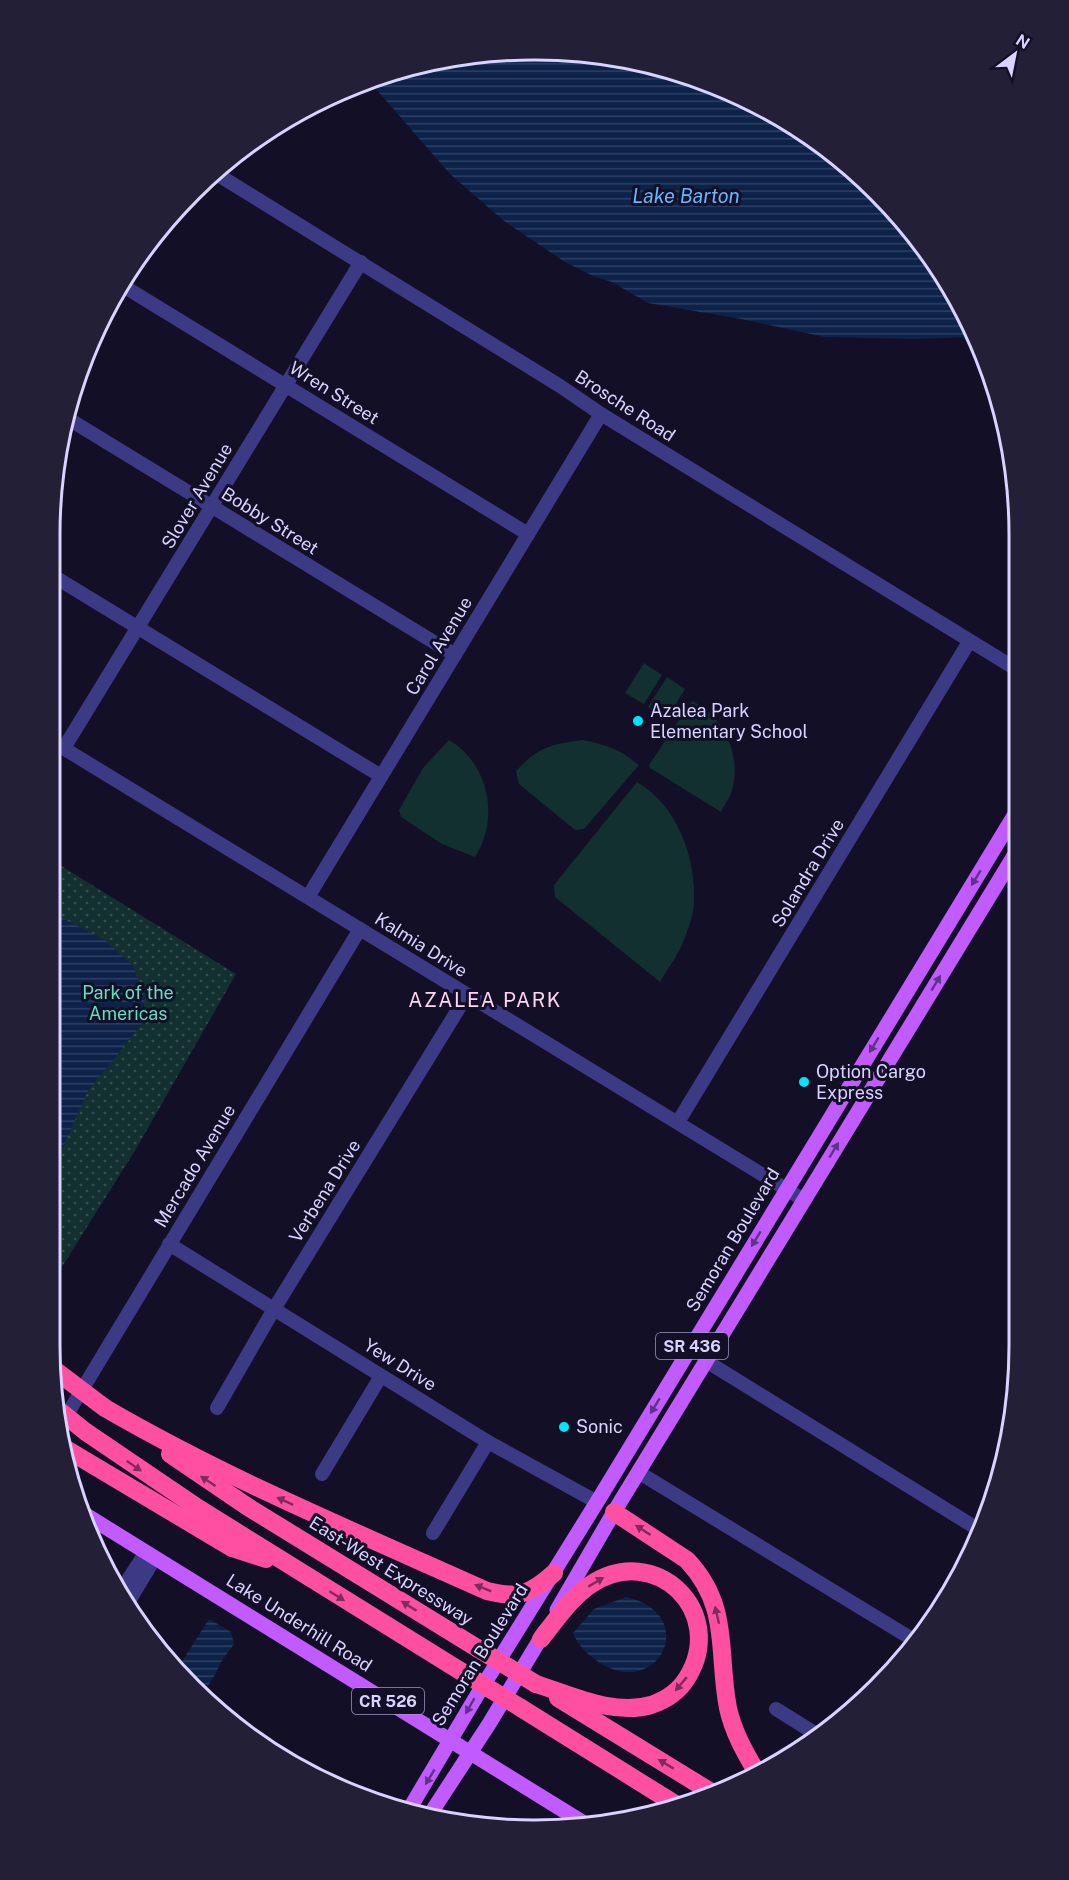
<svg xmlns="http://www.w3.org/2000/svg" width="1069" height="1880" font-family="'Public Sans',sans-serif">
  <defs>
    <pattern id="park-dots" width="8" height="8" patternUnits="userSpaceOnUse" patternTransform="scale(1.5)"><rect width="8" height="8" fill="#12302f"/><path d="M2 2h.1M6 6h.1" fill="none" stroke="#344d4e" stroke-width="1.8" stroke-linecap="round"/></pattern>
    <pattern id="water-rules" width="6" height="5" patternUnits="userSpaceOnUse" patternTransform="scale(1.5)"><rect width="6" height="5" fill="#0c2248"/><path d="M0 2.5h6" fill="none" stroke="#2f4163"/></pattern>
  </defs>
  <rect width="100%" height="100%" fill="#130f26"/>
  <path fill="url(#park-dots)" d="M50,859l186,115 -100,175 -86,137z"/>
  <g fill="#12302f">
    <path d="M644,663l18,12 -18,29 -19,-11z"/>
    <path d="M667,677l18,12 -18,30 -19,-12z"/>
    <path d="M692,701c32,14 50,56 40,89 -2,8 -8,15 -11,22l-71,-44 -1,-3z"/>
    <path d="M449,740c40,24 51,78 26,117l-33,-13 -41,-27 -2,-7 24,-42z"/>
    <path d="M583,740c26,6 35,8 56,25l-55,64 -9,1 -56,-46 -3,-13c22,-24 36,-27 67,-31z"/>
    <path d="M637,782c40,23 59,75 57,120 0,11 -5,25 -9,35 -5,16 -17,31 -25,45l-105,-85 -1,-12z"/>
  </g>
  <g fill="url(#water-rules)">
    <path d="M503,51l95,3 93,21 86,40 100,76 61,74 35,72 -59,2 -89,-2 -84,-18 -93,-16 -36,-21 -19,-6 -28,-14 -61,-41 -54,-47 -81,-93 40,-15z"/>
    <path d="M50,912l55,28 28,26 12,31 -4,28 -53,66 -38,85z"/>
    <path d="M626,1597c75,17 33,103 -26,66 -13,-9 -21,-16 -27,-30l21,-24z"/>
    <path d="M209,1619l22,13 3,12 -13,18 -5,11 -12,19 -26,-24z"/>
  </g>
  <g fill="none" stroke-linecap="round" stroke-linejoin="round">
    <g stroke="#3d3a85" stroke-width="14">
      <path d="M215,173l345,213 41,28 415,255"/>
      <path d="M120,284l408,250"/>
      <path d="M67,418l388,237"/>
      <path d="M50,574l331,202"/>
      <path d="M50,740l754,460"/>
      <path d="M64,748l297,-486"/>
      <path d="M1006,828l11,6"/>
      <path d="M308,897l293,-483"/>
      <path d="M678,1122l291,-480"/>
      <path d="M169,1244l319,198 109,60"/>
      <path d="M706,1361l275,170"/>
      <path d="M217,1408l57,-99 193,-314"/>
      <path d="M62,1423l298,-494"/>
      <path d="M638,1472l274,167"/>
      <path d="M322,1474l59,-98"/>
      <path d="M433,1533l55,-91"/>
      <path d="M122,1589l24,-37"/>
      <path d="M129,1601l26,-43"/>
      <path d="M776,1709l40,25"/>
    </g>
    <g stroke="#c25bff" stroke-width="15">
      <path d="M81,1512l506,313"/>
      <path d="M557,1610l57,-98 403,-661"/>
      <path d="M407,1813l69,-116 121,-195 420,-691"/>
      <path d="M429,1816l60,-92 56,-93"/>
    </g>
    <g stroke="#ff4fa3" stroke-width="18">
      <path d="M105,1408c122,71 253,125 382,183 31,8 44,3 67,-18"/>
      <path d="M86,1432l112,76 264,164"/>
      <path d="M66,1449l166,99 34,11"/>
      <path d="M170,1454l78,53 229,141"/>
      <path d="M614,1512l73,48c44,47 30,92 41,148 5,23 16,43 28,63"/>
      <path d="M536,1684c35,11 78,32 115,21 15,-5 28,-14 36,-27 41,-66 -32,-137 -97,-93 -19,13 -34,35 -49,54"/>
      <path d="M558,1698l158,97"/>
      <path d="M521,1708l154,96"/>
    </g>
    <g stroke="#ff4fa3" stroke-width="18">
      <path d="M56,1371l49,37"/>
      <path d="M61,1412l25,20"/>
      <path d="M477,1648l59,36"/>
      <path d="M462,1672l59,36"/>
    </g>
  </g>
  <defs><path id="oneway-solid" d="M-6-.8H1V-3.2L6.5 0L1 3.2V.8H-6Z" transform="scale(1.5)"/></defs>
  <g fill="#623188">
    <use href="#oneway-solid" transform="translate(976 878) rotate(121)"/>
    <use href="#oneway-solid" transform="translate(936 983) rotate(-59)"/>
    <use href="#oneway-solid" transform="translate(874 1045) rotate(121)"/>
    <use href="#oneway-solid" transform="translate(834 1150) rotate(-59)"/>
    <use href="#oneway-solid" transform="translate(756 1239) rotate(121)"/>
    <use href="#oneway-solid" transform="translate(655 1406) rotate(121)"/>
    <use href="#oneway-solid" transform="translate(470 1706) rotate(120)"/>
    <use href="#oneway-solid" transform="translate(430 1777) rotate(121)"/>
  </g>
  <g fill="#7d2c5e">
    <use href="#oneway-solid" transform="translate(134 1466) rotate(35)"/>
    <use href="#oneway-solid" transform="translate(208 1481) rotate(-147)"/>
    <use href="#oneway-solid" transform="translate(285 1501) rotate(-155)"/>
    <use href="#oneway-solid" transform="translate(643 1530) rotate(-147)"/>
    <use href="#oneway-solid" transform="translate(596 1582) rotate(-31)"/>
    <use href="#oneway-solid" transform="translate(483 1588) rotate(-158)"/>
    <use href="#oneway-solid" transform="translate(337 1596) rotate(32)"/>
    <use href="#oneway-solid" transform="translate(409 1606) rotate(-148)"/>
    <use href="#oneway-solid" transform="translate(717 1615) rotate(-103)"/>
    <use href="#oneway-solid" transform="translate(681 1684) rotate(130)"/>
    <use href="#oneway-solid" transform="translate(666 1764) rotate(-149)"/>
  </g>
  <g fill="#00e5ff" stroke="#130f26" stroke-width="2">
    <circle cx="638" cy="721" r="6"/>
    <circle cx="804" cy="1082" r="6"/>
    <circle cx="564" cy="1427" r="6"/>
  </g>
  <g text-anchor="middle" stroke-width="6" stroke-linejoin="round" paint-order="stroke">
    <g fill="#130f26" stroke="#9e99be" stroke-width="1.5">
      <rect x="656" y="1333" width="72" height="26" rx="4.5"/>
      <rect x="352" y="1688" width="72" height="26" rx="4.5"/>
    </g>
    <g font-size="16" font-weight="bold" fill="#d9d4ff">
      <text x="692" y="1352">SR 436</text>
      <text x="388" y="1707">CR 526</text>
    </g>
    <g font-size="18" fill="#d9d4ff" stroke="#130f26">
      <text transform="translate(334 393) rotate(32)" y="6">Wren Street</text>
      <text transform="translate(625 406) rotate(33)" y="6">Brosche Road</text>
      <text transform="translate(197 496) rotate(-59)" y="6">Slover Avenue</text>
      <text transform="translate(270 521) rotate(32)" y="6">Bobby Street</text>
      <text transform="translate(439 646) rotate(-59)" y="6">Carol Avenue</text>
      <text transform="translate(808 873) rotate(-59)" y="6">Solandra Drive</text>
      <text transform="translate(421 945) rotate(32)" y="6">Kalmia Drive</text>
      <text transform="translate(195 1166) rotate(-59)" y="6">Mercado Avenue</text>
      <text transform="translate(325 1191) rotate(-58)" y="6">Verbena Drive</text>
      <text transform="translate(733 1240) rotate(-59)" y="6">Semoran Boulevard</text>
      <text transform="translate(400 1365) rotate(32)" y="6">Yew Drive</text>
      <text transform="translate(391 1571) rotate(32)" y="6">East-West Expressway</text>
      <text transform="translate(299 1623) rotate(32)" y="6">Lake Underhill Road</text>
      <text transform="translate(480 1655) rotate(-58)" y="6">Semoran Boulevard</text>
    </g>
    <g font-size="18" fill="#d9d4ff" stroke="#130f26" text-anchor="start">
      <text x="650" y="717">Azalea Park<tspan x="650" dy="21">Elementary School</tspan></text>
      <text x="816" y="1078">Option Cargo<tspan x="816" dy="21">Express</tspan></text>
      <text x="576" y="1433">Sonic</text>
    </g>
    <g font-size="18" fill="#5fe0c0" stroke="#130f26">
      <text x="128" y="999">Park of the<tspan x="128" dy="21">Americas</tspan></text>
    </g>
    <g font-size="20" font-style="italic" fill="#62b6ff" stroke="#130f26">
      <text x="686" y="203">Lake Barton</text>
    </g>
    <g font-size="20" letter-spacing="1.5" fill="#ffd6f0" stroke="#130f26">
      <text x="485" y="1007">AZALEA PARK</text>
    </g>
  </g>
  <path d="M0 0H1069V1880H0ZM534 60H535A474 474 0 0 1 1009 534V1346A474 474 0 0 1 535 1820H534A474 474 0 0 1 60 1346V534A474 474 0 0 1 534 60Z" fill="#231f37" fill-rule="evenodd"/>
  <path fill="none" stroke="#d9d4ff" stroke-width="3" d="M534 60H535A474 474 0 0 1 1009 534V1346A474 474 0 0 1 535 1820H534A474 474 0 0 1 60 1346V534A474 474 0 0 1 534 60Z"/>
  <g transform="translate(1015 54) rotate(32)" stroke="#130f26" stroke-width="4.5" paint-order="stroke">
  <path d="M0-4.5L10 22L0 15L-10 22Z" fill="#d9d4ff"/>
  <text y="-9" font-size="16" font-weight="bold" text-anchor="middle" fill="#d9d4ff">N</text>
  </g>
</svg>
